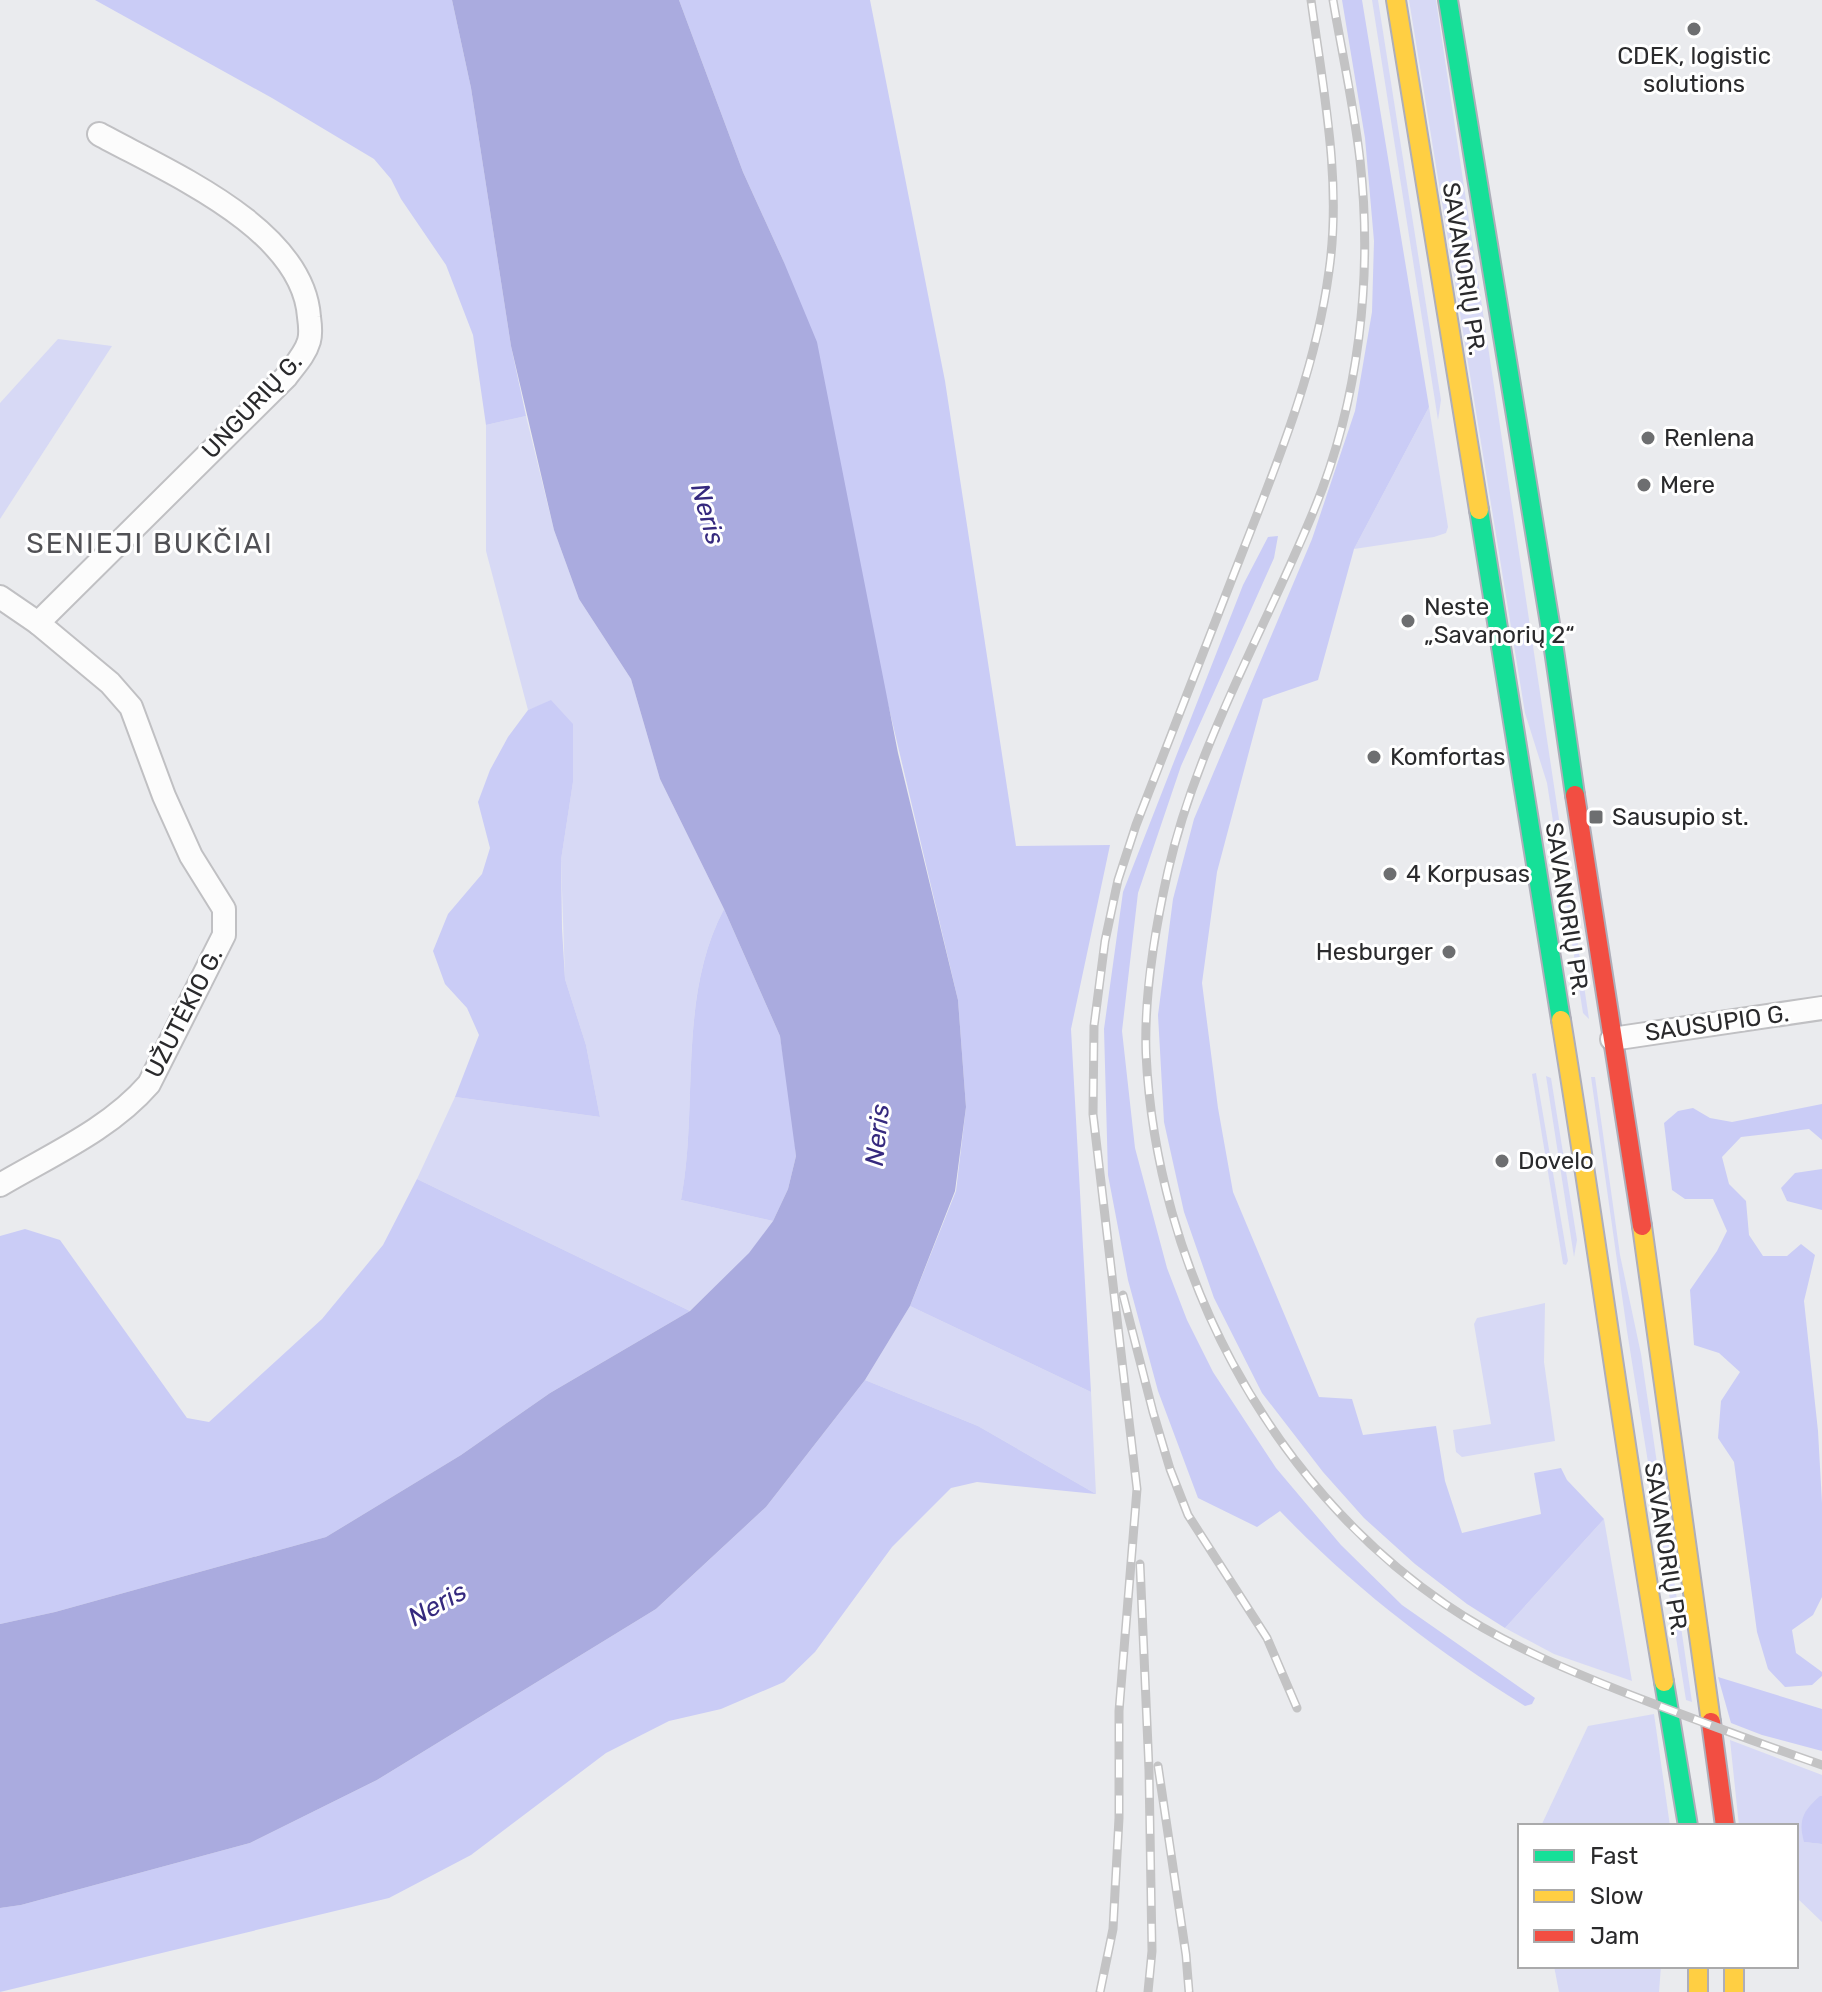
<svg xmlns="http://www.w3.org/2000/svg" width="1822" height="1992" font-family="Rubik,sans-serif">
  <rect width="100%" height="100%" fill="#eaebee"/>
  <g fill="#d7d9f5">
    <path d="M1372,0h6l63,400 -3,20z"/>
    <path d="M1409,0h27l153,1019 -6,-6 -36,-230 -22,-70z"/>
    <path d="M58,339l54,7 -112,173v-116z"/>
    <path d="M1429,407l19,120 -2,6 -12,4 -80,12z"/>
    <path d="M526,416l28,114 25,69 52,80 29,100 64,130c-47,89 -25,195 -43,291l92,21 -24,33 -59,57 -273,-132 38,-82 145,20 -14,-72 -21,-66 -4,-119 12,-78 -22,-81 -23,9 -42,-159v-126z"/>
    <path d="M1536,1073l32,188 -2,4 -3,-1 -31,-190z"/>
    <path d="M1546,1076l5,2 26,162 -3,17z"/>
    <path d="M1591,1077h4l25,178 21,99 51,348 -6,-2 -59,-369z"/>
    <path d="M1545,1303l-1,59 11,79 -93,16 -6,-5 -3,-22 38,-6 -17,-100 3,-6z"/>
    <path d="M910,1306l181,86 5,102 -118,-68 -113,-46z"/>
    <path d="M1604,1519l28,162 -78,-27 -49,-26z"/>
    <path d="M1654,1714l16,112h-129l47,-100z"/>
    <path d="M1730,1740l92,35v21l-2,1 -16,45 18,2v78l-26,-25v-71h-57z"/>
    <path d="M1554,1966h107l-2,26h-100z"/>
  </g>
  <g fill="#caccf6">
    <path d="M95,0h357l19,88 40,258 15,70 -40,9 -13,-90 -27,-70 -45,-66 -10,-20 -17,-20 -102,-61z"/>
    <path d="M679,0h191l75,381 71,465 94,-1 -39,184 20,363 -181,-86 46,-115 10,-84 -8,-107 -175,-740 -40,-88z"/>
    <path d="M1342,0h20l67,407 -75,142 -36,131 -55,19 -46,173 -15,111 16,125 15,84 86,205 33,2 11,36 73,-9 9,55 17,52 79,-19 -7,-41 27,-5 6,12 37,39 -99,109 -38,-24 -52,-40 -51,-46 -41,-46 -61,-79 -48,-95 -30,-86 -20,-90 -6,-107 15,-116 21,-80 118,-280 43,-128 17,-99 2,-71 -9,-103z"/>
    <path d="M1278,536l-4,22 -93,208 -43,127 -16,138 13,117 32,120 20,52 26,52 63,96 65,77 61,60 133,93 -3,6 -7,2c-90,-56 -171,-118 -245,-195l-23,16 -59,-29 -40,-107 -30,-111 -20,-105 -4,-146 19,-137 120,-307 25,-48z"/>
    <path d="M551,700l22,24v58l-12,78 1,69 3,50 21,66 14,72 -145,-20 24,-62 -12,-27 -22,-24 -12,-33 15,-37 34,-40 8,-26 -12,-46 12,-32 18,-33 20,-27z"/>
    <path d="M724,909l56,127 11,68 5,52 -8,33 -15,32 -92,-21c18,-95 -4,-202 43,-291z"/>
    <path d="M1822,1104v36l-13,-11 -68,8 -19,20 7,27 17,17 3,34 14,21h24l14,-12 14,11 -11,46 14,130 4,72v94l-9,18 -21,15 4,23 26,19v4l-10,9 -27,2 -17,-18 -11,-37 -23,-170 -16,-24 3,-37 19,-29 -21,-19 -25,-8 -4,-55 27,-39 10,-20 -14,-32h-28l-13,-9 -8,-67 14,-12 15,-3 17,10 22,4z"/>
    <path d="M1822,1169v41l-35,-9 -6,-13 14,-15z"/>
    <path d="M417,1179l273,132 -140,82 -89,62 -135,82 -271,75 -55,12v-388l25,-7 35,11 127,178 22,4 113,-103 61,-74z"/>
    <path d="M865,1380l113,46 118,68 -119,-12 -26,6 -59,59 -77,105 -31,30 -63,27 -52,12 -63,32 -135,102 -82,43 -389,94v-84l21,-3 229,-62 127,-63 279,-171 110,-102z"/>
    <path d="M1718,1677l104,32v42l-60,-16 -31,-12z"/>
    <path d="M1820,1796h2v48l-18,-2c-6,-22 -1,-31 16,-46z"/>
  </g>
  <path fill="#aaabdf" d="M452,0h227l64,172 40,88 34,82 81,411 60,247 8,107 -11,84 -45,115 -45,74 -99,127 -110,102 -279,171 -127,63 -229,62 -21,3v-284l55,-12 271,-75 135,-82 89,-62 140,-82 59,-58 24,-32 15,-32 8,-33 -16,-120 -56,-127 -64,-130 -29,-100 -52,-80 -25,-69 -43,-184 -40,-258z"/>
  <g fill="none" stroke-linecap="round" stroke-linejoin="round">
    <g stroke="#c0c0c3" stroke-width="26">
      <g id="street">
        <path d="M0,597l38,26 72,60 21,24 33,89 27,60 33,53v26l-75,149c-39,45 -98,71 -149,101"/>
        <path d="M38,623l248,-246c8,-11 19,-22 23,-36 2,-7 1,-17 0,-24 -6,-89 -141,-145 -210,-183"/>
        <path d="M1612,1039l210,-31"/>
      </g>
    </g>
    <g stroke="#aeaeb9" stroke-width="22">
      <g id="fast">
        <path d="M1448,0l104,636 23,159"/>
        <path d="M1479,510l82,510"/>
        <path d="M1664,1682l24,144"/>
      </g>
    </g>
    <g stroke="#aeaeb9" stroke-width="22">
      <g id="slow">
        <path d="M1396,0l83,510"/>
        <path d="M1561,1020c36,220 65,442 103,662"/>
        <path d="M1642,1226l69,496"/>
        <path d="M1698,1966v26"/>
        <path d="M1734,1966v26"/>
      </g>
    </g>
    <g stroke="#aeaeb9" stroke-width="22">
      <g id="jam">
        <path d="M1575,795l67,431"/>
        <path d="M1711,1722l14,104"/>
      </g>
    </g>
    <use href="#street" stroke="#fcfcfc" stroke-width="22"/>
    <use href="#fast" stroke="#16e098" stroke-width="18"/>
    <use href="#slow" stroke="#ffcf43" stroke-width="18"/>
    <use href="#jam" stroke="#f24e42" stroke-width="18"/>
    <g stroke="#c3c3c4" stroke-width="9">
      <g id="rail">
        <path d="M1333,0c9,53 21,107 27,160 13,117 -1,241 -46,350 -49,120 -117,234 -146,361 -13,58 -24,122 -22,182 10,214 121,429 299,551 63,43 134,71 204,98 58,22 115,43 173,63"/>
        <path d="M1123,1295l30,117 17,57 18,46 79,123 30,70"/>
        <path d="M1140,1564l9,206 3,181 -4,41"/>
        <path d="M1158,1766l28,189 3,37"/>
        <path d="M1100,1992l13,-63 6,-111v-107l18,-222 -44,-375 1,-88 11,-85 13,-61 18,-55c36,-92 72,-185 108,-277 35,-90 72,-180 85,-277 13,-90 -6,-182 -18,-271"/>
      </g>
    </g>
    <use href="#rail" stroke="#fff" stroke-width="6" stroke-dasharray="18" stroke-linecap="butt"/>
  </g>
  <g fill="#6d6e70" stroke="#fff" stroke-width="3">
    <circle cx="1694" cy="29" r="8"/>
    <circle cx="1648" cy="438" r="8"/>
    <circle cx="1644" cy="485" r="8"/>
    <circle cx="1408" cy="621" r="8"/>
    <circle cx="1374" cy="757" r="8"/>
    <rect x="1588" y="809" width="16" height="16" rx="4"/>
    <circle cx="1390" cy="874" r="8"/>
    <circle cx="1449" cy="952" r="8"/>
    <circle cx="1502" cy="1161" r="8"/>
  </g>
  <g text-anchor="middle" stroke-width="6" stroke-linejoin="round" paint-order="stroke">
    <g font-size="24" fill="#2a2a2c" stroke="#fff" text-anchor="start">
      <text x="1694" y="64" text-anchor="middle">CDEK, logistic<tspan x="1694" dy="28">solutions</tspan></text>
      <text x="1664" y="446">Renlena</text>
      <text x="1660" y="493">Mere</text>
      <text x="1424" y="615">Neste<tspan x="1424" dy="28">„Savanorių 2“</tspan></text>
      <text x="1390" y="765">Komfortas</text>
      <text x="1612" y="825">Sausupio st.</text>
      <text x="1406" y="882">4 Korpusas</text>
      <text x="1433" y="960" text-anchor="end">Hesburger</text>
      <text x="1518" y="1169">Dovelo</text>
    </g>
    <g font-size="24" fill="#2a2a2c" stroke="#fff">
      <text transform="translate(1464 269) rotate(81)" y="8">SAVANORIŲ PR.</text>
      <text transform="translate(252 406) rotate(-47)" y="8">UNGURIŲ G.</text>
      <text transform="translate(1567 909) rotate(81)" y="8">SAVANORIŲ PR.</text>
      <text transform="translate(184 1013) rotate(-63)" y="8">UŽUTĖKIO G.</text>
      <text transform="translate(1717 1023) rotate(-8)" y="8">SAUSUPIO G.</text>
      <text transform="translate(1666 1549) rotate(81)" y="8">SAVANORIŲ PR.</text>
    </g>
    <g font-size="26" font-style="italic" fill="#35297e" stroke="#fff">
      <text transform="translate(708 514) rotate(74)" y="9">Neris</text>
      <text transform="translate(877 1135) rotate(-84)" y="9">Neris</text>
      <text transform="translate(437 1604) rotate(-29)" y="9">Neris</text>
    </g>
    <g font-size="28" letter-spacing="2" fill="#515155" stroke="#fff">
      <text x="150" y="553">SENIEJI BUKČIAI</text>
    </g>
  </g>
  <rect x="1518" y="1824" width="280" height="144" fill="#ffffff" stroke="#aaaaab" stroke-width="2"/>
  <rect x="1534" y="1850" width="40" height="12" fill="#16e098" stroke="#aaaaab" stroke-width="2"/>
  <text x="1590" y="1864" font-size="24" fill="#2a2a2c">Fast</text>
  <rect x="1534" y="1890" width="40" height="12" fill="#ffcf43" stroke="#aaaaab" stroke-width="2"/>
  <text x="1590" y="1904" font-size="24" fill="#2a2a2c">Slow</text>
  <rect x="1534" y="1930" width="40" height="12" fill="#f24e42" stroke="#aaaaab" stroke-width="2"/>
  <text x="1590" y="1944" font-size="24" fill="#2a2a2c">Jam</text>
</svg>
